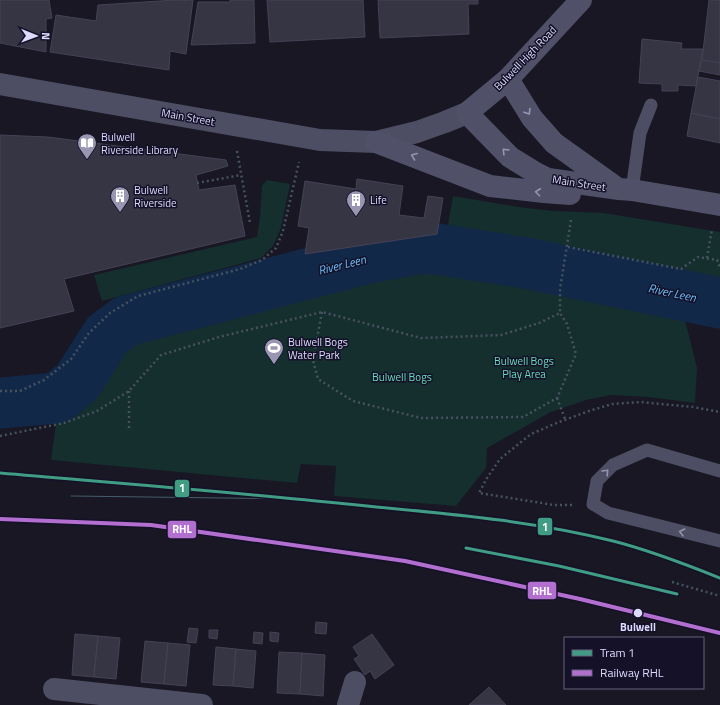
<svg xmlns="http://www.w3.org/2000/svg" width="720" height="705" font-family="'Titillium Web',sans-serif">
  <rect width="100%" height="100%" fill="#181723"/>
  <g fill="#152e2e">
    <path d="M267,180l23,4 -9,44 -8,18 -12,12 -14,4 -145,39 -8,-26 163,-38 3,-21 2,-30z"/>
    <path d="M453,196l66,11 35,4 50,2 116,19v59l-129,-28 -145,-27z"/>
    <path d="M432,259l250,49 15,60 -2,35 -47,-6 -37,-2 -25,5 -35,12 -64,36 -1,20 -30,38 -122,-10 2,-30 -35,-2 -4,19 -246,-23 7,-50 30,-21 17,-23 47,-36 220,-61z"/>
  </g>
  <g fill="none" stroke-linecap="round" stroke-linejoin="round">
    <path stroke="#122849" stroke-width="51" d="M0,403l57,-5 20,-16 30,-47 19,-14 242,-63 50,-9h20l93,15 189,39"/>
  </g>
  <g fill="#363544" stroke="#454256">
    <path d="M0,0h49l3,18 -6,1v33l-46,-9z"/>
    <path d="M175,0h18l-7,54 -16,-3 -1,19 -119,-18 6,-37 40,6 2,-16z"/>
    <path d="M230,0h24l1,43 -64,2 7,-43h32z"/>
    <path d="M267,0h96l2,37 -95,5z"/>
    <path d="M378,0h100v4h-10l1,30 -89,4z"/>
    <path d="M709,0h11v63l-18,-3z"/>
    <path d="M642,39l40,4 -1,6h22l-7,37 -18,-1v6h-16v-7l-23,-1z"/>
    <path d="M702,60l18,3v12l-21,-4z"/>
    <path d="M698,77l22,4v38l-29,-6z"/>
    <path d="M691,113l29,6v24l-33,-7z"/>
    <path d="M0,135l48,2 178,23 2,6 -32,9 3,15 36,-5 10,51 -181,43 10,32 -74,17z"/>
    <path d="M357,179l46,7 -4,29 25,3 4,-22 15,2 -6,36 -132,20 4,-26 -11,-2 7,-45 51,8z"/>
    <path d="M316,622l11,1 -1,11 -11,-1z"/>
    <path d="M189,628l9,1 -2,14 -9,-1z"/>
    <path d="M209,630h9l-1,9 -8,-1z"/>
    <path d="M254,632l9,1 -1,11 -9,-1z"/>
    <path d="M270,632l9,1 -1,9 -8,-1z"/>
    <path d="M75,634l23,2 -4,41 -22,-2z"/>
    <path d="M372,634l22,31 -19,14 -5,-8 -5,4 -11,-16 5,-3 -6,-9z"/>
    <path d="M98,636l22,2 -4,41 -22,-2z"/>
    <path d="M145,641l23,2 -4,41 -23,-2z"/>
    <path d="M168,643l22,2 -4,41 -22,-2z"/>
    <path d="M216,647l20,2 -3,37 -20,-1z"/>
    <path d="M236,649l20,2 -3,37 -20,-2z"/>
    <path d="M279,652l23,1 -2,41 -23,-1z"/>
    <path d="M302,653l23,2 -2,41 -23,-2z"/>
    <path d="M489,687l17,18h-37z"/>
  </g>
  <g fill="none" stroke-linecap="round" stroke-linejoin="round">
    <g stroke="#46535f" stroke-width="2.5" stroke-dasharray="2 3" stroke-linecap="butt">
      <path d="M237,151l13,72"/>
      <path d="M197,183l44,-8"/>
      <path d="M568,247l113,22 17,-12 19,3 3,8"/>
      <path d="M707,258l5,-29"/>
      <path d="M322,312l-9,48 5,19 35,22 68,17 102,-1 34,-19 19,-44 -9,-30 -7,-11v-24l11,-69"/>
      <path d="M0,391h20l24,-11 27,-21 18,-26 21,-20 28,-17 102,-27 22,-9 14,-12 7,-17 16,-69"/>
      <path d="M129,391v38"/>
      <path d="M557,398l8,21"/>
      <path d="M0,436l64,-13 33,-12 32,-20 32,-36 58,-18 103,-25 99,26 80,-3 38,-12 21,-10"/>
      <path d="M572,505h-18l-75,-12 8,-15 13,-19 31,-25 28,-12 30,-11 23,-7 29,-2 52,5 27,5"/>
      <path d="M672,582l48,14"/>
    </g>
    <g stroke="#4d4d64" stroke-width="13">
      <path d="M632,190l8,-57 11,-28"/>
      <path d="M720,471l-73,-21 -34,15 -16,16 -4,23 15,9 112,28"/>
    </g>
    <g stroke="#4d4d64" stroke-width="22">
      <path d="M54,689l148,16"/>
      <path d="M348,705l7,-23"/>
    </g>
    <path stroke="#4d4d64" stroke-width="22" d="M0,84l320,56 56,2 41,-10 28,-10 22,-9"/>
    <g stroke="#505069" stroke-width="22">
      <path d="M581,0l-73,79 -41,34 43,44 26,16 12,6 71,10 13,1 88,15"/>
      <path d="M508,79l24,39 22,25 60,43"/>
      <path d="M376,142l114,44 54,6 26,2"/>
    </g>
    <path stroke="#465c6a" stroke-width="1" d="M71,496l228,3"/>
    <g stroke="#141129" stroke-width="7">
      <path id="rail-1" d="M0,519l151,6 254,36 175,38 140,34"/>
    </g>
    <use href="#rail-1" stroke="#b36fd0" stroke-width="4"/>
    <g stroke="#141129" stroke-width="6">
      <g id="tram-1">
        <path d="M0,473c116,10 232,19 347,31 89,9 179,15 266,37 36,9 72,23 107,37"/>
        <path d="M466,548l93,18 118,28"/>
      </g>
    </g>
    <use href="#tram-1" stroke="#409c82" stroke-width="3"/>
  </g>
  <defs><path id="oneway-chevron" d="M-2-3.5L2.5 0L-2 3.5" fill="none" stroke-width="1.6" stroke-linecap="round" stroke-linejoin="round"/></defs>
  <g stroke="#9696b3">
    <use href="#oneway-chevron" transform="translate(528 112) rotate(58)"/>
    <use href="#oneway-chevron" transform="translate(505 151) rotate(-135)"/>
    <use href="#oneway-chevron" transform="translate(414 156) rotate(-159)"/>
    <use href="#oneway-chevron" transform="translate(538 192) rotate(-173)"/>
  </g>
  <g stroke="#9594b0">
    <use href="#oneway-chevron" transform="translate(606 472) rotate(-47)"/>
    <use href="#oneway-chevron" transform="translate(682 532) rotate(-166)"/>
  </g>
  <defs>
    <g id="library-pin" transform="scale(1)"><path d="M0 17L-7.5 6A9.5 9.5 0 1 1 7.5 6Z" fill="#9896b1" stroke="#141129"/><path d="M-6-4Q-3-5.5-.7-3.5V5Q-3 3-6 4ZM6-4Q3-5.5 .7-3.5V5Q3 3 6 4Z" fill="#fff"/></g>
    <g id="building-pin" transform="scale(1)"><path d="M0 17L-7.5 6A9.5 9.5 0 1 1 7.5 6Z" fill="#9896b1" stroke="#141129"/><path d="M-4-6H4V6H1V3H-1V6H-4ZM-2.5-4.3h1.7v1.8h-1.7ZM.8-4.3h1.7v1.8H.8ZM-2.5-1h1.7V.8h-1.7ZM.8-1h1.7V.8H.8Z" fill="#fff"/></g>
    <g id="stadium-pin" transform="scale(1)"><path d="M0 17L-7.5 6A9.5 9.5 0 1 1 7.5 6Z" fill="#9896b1" stroke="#141129"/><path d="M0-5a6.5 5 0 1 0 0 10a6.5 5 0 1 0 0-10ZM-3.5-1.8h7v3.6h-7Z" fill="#fff"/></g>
  </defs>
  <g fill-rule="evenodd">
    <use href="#library-pin" x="87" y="143"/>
    <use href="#building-pin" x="120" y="196"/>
    <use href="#building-pin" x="356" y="200"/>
    <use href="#stadium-pin" x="274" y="348"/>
  </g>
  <circle fill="#dddbfd" stroke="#141129" stroke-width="1.5" cx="638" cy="613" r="5"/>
  <g text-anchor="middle" stroke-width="3" stroke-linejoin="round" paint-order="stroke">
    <g font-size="11" fill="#dddbfd" stroke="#141129">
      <text transform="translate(525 58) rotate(-46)" y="4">Bulwell High Road</text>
      <text transform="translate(188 117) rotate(10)" y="4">Main Street</text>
      <text transform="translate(579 183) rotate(9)" y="4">Main Street</text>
    </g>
    <g font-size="11" fill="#dddbfd" stroke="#141129" text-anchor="start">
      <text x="101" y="141">Bulwell<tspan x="101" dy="13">Riverside Library</tspan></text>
      <text x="134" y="194">Bulwell<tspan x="134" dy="13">Riverside</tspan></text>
      <text x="370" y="204">Life</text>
      <text x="288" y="346">Bulwell Bogs<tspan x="288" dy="13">Water Park</tspan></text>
    </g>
    <g font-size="11" fill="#68dcba" stroke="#141129">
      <text x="524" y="365">Bulwell Bogs<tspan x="524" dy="13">Play Area</tspan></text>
      <text x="402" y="381">Bulwell Bogs</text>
    </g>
    <g font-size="11" font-weight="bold" fill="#dddbfd" stroke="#141129">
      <text x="638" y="631">Bulwell</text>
    </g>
    <g font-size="12" font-style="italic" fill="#6dbff9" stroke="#141129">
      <text transform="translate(342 265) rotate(-14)" y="4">River Leen</text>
      <text transform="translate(672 293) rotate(12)" y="4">River Leen</text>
    </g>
  </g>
  <g stroke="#141129" stroke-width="1.5">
    <rect x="174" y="479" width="16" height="19" rx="4" fill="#409c82"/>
    <rect x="537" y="517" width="16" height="19" rx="4" fill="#409c82"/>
    <rect x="167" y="520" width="30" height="19" rx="4" fill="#b36fd0"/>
    <rect x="527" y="581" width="30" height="19" rx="4" fill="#b36fd0"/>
  </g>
  <g font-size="11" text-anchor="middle" font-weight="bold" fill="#fff">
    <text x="182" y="492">1</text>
    <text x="545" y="531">1</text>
    <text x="182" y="533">RHL</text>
    <text x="542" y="595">RHL</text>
  </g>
  <rect x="564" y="637" width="140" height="52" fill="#141129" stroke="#64627e"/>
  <rect x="572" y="650" width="20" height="6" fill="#409c82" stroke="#64627e"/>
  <text x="600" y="657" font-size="12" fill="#dddbfd">Tram 1</text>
  <rect x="572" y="670" width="20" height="6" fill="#b36fd0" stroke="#64627e"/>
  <text x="600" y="677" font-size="12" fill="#dddbfd">Railway RHL</text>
  <g transform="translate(36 36) rotate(91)" stroke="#141129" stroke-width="3" paint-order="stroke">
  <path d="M0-3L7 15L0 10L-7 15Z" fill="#dddbfd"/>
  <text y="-6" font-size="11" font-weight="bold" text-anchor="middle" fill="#dddbfd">N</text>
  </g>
</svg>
